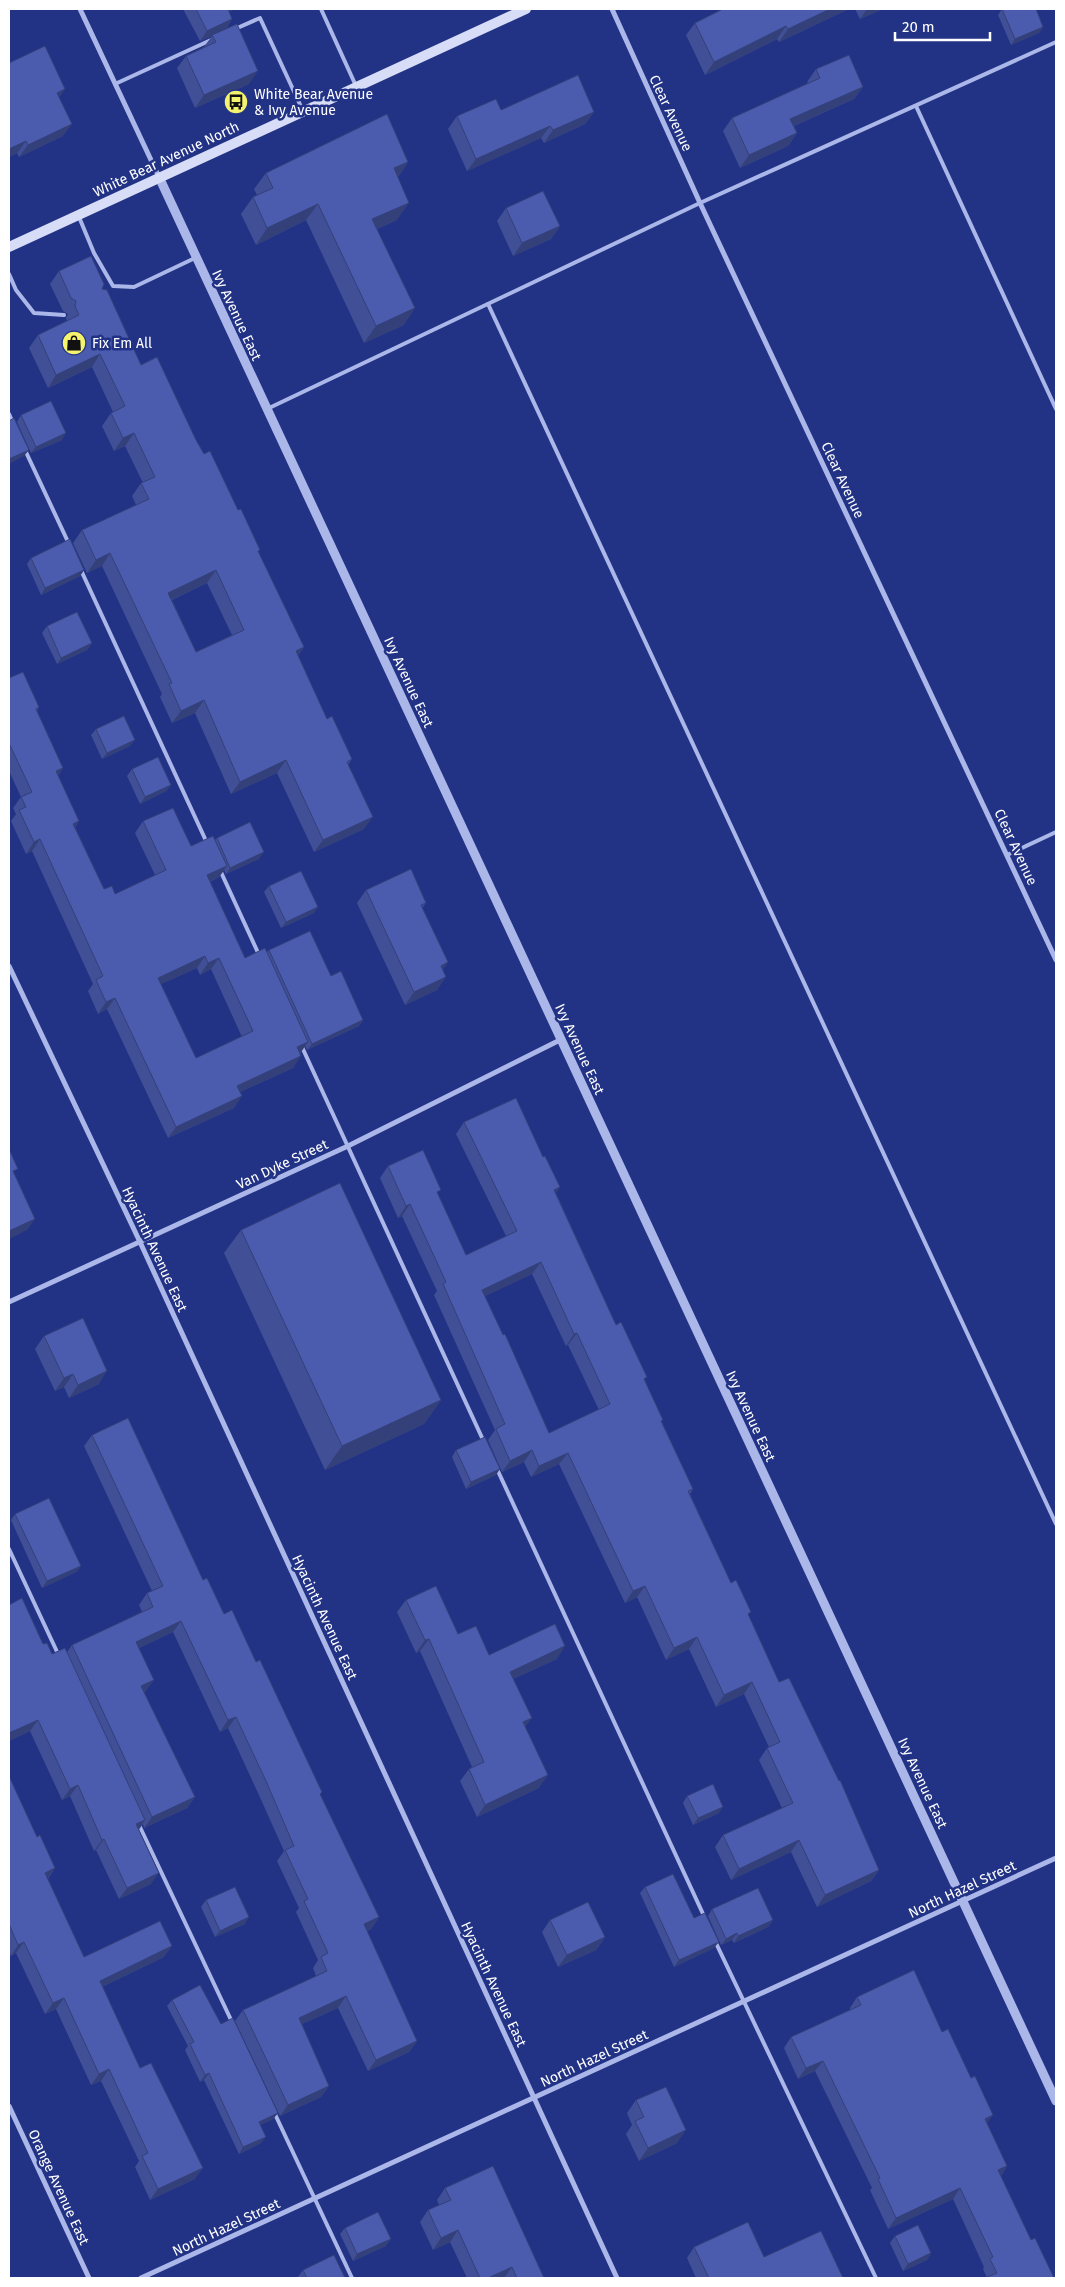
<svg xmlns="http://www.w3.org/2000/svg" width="1065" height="2287" font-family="'Fira Sans',sans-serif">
  <rect width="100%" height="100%" fill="#223386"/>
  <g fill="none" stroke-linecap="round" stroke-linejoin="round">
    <g stroke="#acb7e9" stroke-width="4">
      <path d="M321,9l35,77"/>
      <path d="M235,29l25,-11 43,93"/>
      <path d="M115,84l96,-44"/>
      <path d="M916,106l140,303"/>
      <path d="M79,217l15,36 19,33 21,1 61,-29"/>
      <path d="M9,274l7,16 18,23 30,2"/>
      <path d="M488,304l568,1220"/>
      <path d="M267,409l433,-206 356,-161"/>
      <path d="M9,414l4,9"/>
      <path d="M25,450l44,94"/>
      <path d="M80,568l127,275"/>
      <path d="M1007,855l49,-23"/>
      <path d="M220,870l40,87"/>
      <path d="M302,1047l182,395"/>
      <path d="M497,1469l207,447"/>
      <path d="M9,1549l50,107"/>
      <path d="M139,1825l93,197"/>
      <path d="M715,1941l161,337"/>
      <path d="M274,2112l78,166"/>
    </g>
    <g stroke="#acb7e9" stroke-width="5">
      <path d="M80,9l79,168"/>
      <path d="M612,9l88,194 356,757"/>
      <path d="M9,966l131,276 477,1036"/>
      <path d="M9,1302l339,-156 212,-106"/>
      <path d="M9,2106l80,172"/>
      <path d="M141,2278l915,-420"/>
    </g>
    <path stroke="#acb7e9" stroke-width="9" d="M159,177l897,1924"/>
    <path stroke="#d7dcf7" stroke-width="10" d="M9,247l517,-238"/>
  </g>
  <g fill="#404f96" fill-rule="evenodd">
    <path d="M183,9h51l-1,1 -4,2 3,7 -6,10 23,55 -54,24 -18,-40 9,-12 17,-8 9,-12 -12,5z"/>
    <path d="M723,9h126l-70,33 -2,-3 -72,36 -19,-40 9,-12z"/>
    <path d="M855,9h28l-23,10z"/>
    <path d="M1002,9h34l7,18 -4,6 -28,12 -13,-30z"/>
    <path d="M816,69l47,18 -9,12 -60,27 3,7 -9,13 -48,22 -17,-37 9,-13 76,-35 -1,-1z"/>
    <path d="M59,98l4,38 -44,21 -2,-4 -8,4z"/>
    <path d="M594,112l-9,12 -41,19 -3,-5 -74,33 -19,-42 9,-13z"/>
    <path d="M408,162l-10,15 -1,43 -20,9 27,96 -40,18 -58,-123 -50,25 -15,-31 12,-17 4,-2 -3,-6 12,-16z"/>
    <path d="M506,208l54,18 -9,13 -38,17 -16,-35z"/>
    <path d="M59,271l43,18 39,76 55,75 62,113 46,94 -6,9 29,63 25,40 -4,6 16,64 -50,23 -37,-79 -46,21 -36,-81 -23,10 -12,-26 2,-3 -60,-128 -15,7 -14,-30 9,-13 54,-25 -4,-9 9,-13h2l-18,-37 -11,5 -12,-25 9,-13 2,-1 -21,-45 -44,21 -19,-40 9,-13 29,-14 -1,-3 2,-4 -5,-3 -13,-27zM207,583l25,52 -36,17 -24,-52z"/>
    <path d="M21,415l41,25 -31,13 -14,-31z"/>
    <path d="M31,558l53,12 -4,6 -39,19 -14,-31z"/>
    <path d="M47,626l45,17 -5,7 -30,14 -15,-31z"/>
    <path d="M9,678l30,29 -2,4 26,57 -5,8 21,45 -4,6 29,62 11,5 40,-19 -20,-42 8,-12 48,25 24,-6 2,-2 42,21 -33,15 -2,-4 -5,7 -9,5 35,76 22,-6 2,-2 62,26 32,44 -4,6 -52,24 -2,-4 -5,8 -7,14 -53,24 -6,16 -66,30 -61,-129 -9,5 -10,-23 5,-7 -61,-133 -6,3 -15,-33 5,-7 -3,-6 8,-11 -12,-26zM197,968l3,7 11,-6 31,68 -46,21 -35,-74z"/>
    <path d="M96,729l34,17 -28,13 -11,-24z"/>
    <path d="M132,769l39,16 -5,6 -26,13 -13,-28z"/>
    <path d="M269,886l45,27 -33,15 -17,-36z"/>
    <path d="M366,890l60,13 -4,5 26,54 -5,7 -6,21 -32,15 -48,-102z"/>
    <path d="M464,1122l92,71 60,132 29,55 17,42 31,67 -3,5 41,89 18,33 30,66 100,188 -8,11 -54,26 -26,-55 -60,28 -16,-33 8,-12 59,-27 -23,-48 8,-12 2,-1 -25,-53 -28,13 -27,-58 -23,11 -29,-63 -12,6 -66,-139 -28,13 -7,-15 -22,10 -14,-32 7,-10 -61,-135 3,-4 -35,-75 -4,2 -18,-40 8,-12 50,28 28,61 40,-19 -50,-102zM532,1274l34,72 2,-1 31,65 -50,23 -64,-137z"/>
    <path d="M241,1230l200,170 -17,24 -99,46 -101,-217z"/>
    <path d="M44,1336l55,48 -30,14 -5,-11 -9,4 -20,-42z"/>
    <path d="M92,1435l111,145 21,34 32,48 66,130 -2,3 59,122 -8,12 -4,2 50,110 -8,11 -41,19 -30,-63 -36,16 27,62 -8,11 -41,19 -45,-95 8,-11 73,-34 -3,-8 5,-8 -22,-48 3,-4 -22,-47 7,-10 -26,-58 -30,-65 -8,4 -47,-100 -34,16 7,43 -2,1 51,105 -8,11 -43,20 -1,-4 -4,5 12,55 -32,15 -23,-49 -2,1 -24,-55 -8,4 -32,-69 -21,10v-136l43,49 15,-2 5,-7 70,-33 -3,-7 8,-12 5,-2 -68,-145z"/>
    <path d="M456,1450l40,25 -30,14 -14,-32z"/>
    <path d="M15,1514l66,52 -5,6 -34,16 -31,-68z"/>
    <path d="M406,1600l83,55 68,4 -44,20 26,109 -62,29 -17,-36 9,-12 3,-2 -52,-116 -4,2 -19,-41z"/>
    <path d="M9,1777l28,60 18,31 -7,11 36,78h80l-62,30 38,81 55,111 -45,21 -15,-33 4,-6 -38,-80 -10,4 -35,-76 -11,5 -29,-61 -5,3 -2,-4z"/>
    <path d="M687,1796l32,17 -26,12 -10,-22z"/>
    <path d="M645,1887l49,31 20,30 -40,19 -34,-74z"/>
    <path d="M206,1900l39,24 -30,13 -14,-30z"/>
    <path d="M712,1909l61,11 -5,7 -34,16 -2,-3 -11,5 -13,-29z"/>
    <path d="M550,1920l55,17 -9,13 -38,17 -16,-35z"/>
    <path d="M857,1997l85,35 45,91 20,43 -6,10 30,64 23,38h-67l-4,-9 1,-2 -31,-68 -65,30 -18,-39 2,-2 -57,-117 -17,8 -14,-31 7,-11 59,-27v-2z"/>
    <path d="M172,2000l49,24 57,89 -5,6 -13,6 1,18 -22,11 -35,-74 -4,2 -15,-32 3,-4 -21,-40z"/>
    <path d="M636,2100l41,43 -38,18 -13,-27 6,-9 -5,-12z"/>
    <path d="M445,2188l99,90h-77l-17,-36 -17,8 -13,-28 8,-12 11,-5 -2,-5z"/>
    <path d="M345,2228l41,18 -33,15 -13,-27z"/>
    <path d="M895,2236l36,17 -4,7 -24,11 -13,-28z"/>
    <path d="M694,2247l70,10 79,21h-147l-9,-20z"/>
    <path d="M303,2270l42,8h-48z"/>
  </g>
  <g fill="#34407a">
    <path d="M225,9h9l-1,1 -13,7z"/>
    <path d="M830,9h19l-70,33 9,-13z"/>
    <path d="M867,9h16l-23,10z"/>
    <path d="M232,19l-7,11 -25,11 7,-10z"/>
    <path d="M786,26l-9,13 -72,36 9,-13z"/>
    <path d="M1043,27l-4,6 -28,12 4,-6z"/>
    <path d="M258,71l-9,13 -54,24 9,-13z"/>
    <path d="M863,87l-9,12 -72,32 8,-12z"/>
    <path d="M65,89l-9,13 1,-9z"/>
    <path d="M594,112l-9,12 -41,19 9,-13z"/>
    <path d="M72,124l-9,12 -44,21 9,-12z"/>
    <path d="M550,126l-9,12 -74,33 9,-12z"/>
    <path d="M797,133l-9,13 -48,22 9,-13z"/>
    <path d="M26,141l-9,12 -8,4v-8z"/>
    <path d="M408,162l-12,17 -2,-11z"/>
    <path d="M409,203l-12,17 -36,16 11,-17z"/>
    <path d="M318,204l-12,16 -50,25 11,-17z"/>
    <path d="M560,226l-9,13 -38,17 9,-13z"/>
    <path d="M415,308l-11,17 -40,18 12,-17z"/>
    <path d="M100,354l-8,13 -44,21 8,-13z"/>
    <path d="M66,433l-4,7 -31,13 5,-6z"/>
    <path d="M134,433l-9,13 -11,5 9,-13z"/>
    <path d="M29,450l-5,6 -15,8v-5z"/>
    <path d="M110,553l-8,13 -15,7 9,-13z"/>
    <path d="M84,570l-4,6 -39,19 4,-7z"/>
    <path d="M216,570l-9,13 -47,22 8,-12z"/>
    <path d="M92,643l-5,7 -30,14 4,-6z"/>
    <path d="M304,647l-9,13 1,-9z"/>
    <path d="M204,700l-9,13 -23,10 9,-12z"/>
    <path d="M135,740l-5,6 -28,13 5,-6z"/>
    <path d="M286,760l-9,13 -46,21 9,-12z"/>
    <path d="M63,768l-7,11v-8z"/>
    <path d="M171,785l-5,6 -26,13 5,-7z"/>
    <path d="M373,817l-9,12 -50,23 9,-12z"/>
    <path d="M79,821l-8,11 2,-8z"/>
    <path d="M40,839l-8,12 -6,3 8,-12z"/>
    <path d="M264,852l-5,7 -33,15 4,-6z"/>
    <path d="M227,866l-8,11 -20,10 8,-12z"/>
    <path d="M318,907l-4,6 -33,15 5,-6z"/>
    <path d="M205,956l-8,12 -47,21 8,-11z"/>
    <path d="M219,958l-8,11 -11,6 8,-12z"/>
    <path d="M448,962l-9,13 2,-9z"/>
    <path d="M446,977l-9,13 -32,15 9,-13z"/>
    <path d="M115,998l-8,11 -9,5 8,-12z"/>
    <path d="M363,1020l-4,6 -52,24 5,-6z"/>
    <path d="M308,1042l-8,11 -11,6 8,-12z"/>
    <path d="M301,1056l-8,12 -64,29 8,-11z"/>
    <path d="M242,1096l-8,12 -66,30 8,-11z"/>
    <path d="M560,1187l-8,12 2,-9z"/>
    <path d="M410,1204l-8,12 -4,2 8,-12z"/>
    <path d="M35,1219l-8,11 -18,9v-8z"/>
    <path d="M541,1262l-9,12 -58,27 8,-11z"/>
    <path d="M577,1333l-9,12 -2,1 8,-12z"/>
    <path d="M107,1371l-8,13 -30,14 9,-13z"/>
    <path d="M73,1374l-9,13 -9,4 9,-13z"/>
    <path d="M441,1400l-17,24 -99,46 17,-24z"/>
    <path d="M532,1450l-8,12 -22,10 8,-11z"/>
    <path d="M568,1453l-9,11 -28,13 8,-11z"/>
    <path d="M500,1469l-4,6 -30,14 5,-7z"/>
    <path d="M81,1566l-5,6 -34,16 5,-7z"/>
    <path d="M645,1586l-8,11 -12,6 8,-12z"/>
    <path d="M181,1621l-8,11 -45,21 8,-11z"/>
    <path d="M697,1637l-8,12 -23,11 8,-12z"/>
    <path d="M429,1639l-9,12 -4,2 9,-13z"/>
    <path d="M565,1646l-8,13 -55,25 8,-12z"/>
    <path d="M154,1680l-8,11 -13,6 8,-11z"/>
    <path d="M752,1682l-8,12 -28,13 8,-12z"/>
    <path d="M236,1717l-8,11 -8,4 8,-12z"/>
    <path d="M532,1718l-9,12v-8z"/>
    <path d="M38,1720l-8,11 -21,10v-8z"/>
    <path d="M548,1775l-9,13 -62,29 8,-12z"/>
    <path d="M78,1785l-8,11 -8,4 8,-11z"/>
    <path d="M195,1797l-8,11 -43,20 8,-11z"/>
    <path d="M723,1807l-4,6 -26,12 5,-7z"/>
    <path d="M145,1820l-7,11 -2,-7z"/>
    <path d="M104,1839l-8,11 -2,1 8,-11z"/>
    <path d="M799,1840l-8,12 -60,28 8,-11z"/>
    <path d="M55,1868l-8,11 -2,-6z"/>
    <path d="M879,1870l-8,11 -54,26 8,-12z"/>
    <path d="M159,1873l-8,11 -32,15 8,-11z"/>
    <path d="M249,1917l-4,7 -30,13 5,-6z"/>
    <path d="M379,1917l-8,12 -15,7 8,-12z"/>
    <path d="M773,1920l-5,7 -34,16 4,-7z"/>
    <path d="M737,1933l-5,7 -11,5 5,-6z"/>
    <path d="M605,1937l-9,13 -38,17 9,-12z"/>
    <path d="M24,1942l-8,11 -5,3 7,-11z"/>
    <path d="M719,1942l-5,6 -40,19 5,-7z"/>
    <path d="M172,1946l-8,11 -72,35 8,-11z"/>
    <path d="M346,1996l-8,12 -47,21 8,-11z"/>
    <path d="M64,1998l-8,11 -11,5 8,-11z"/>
    <path d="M417,2041l-8,11 -41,19 8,-11z"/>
    <path d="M823,2061l-8,10 -17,8 8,-11z"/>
    <path d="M109,2069l-8,12 -10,4 8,-11z"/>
    <path d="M209,2073l-5,7 -4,2 5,-7z"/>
    <path d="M329,2086l-8,11 -41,19 8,-11z"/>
    <path d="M278,2113l-5,6 -19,9 5,-6z"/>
    <path d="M993,2115l-8,11v-7z"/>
    <path d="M686,2130l-9,13 -38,18 9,-13z"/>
    <path d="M266,2137l-5,6 -22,11 4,-7z"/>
    <path d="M1007,2166l-7,11 -2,-7z"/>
    <path d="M203,2168l-8,11 -45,21 8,-11z"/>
    <path d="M960,2188l-7,11 -65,30 8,-11z"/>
    <path d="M458,2230l-8,12 -17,8 8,-12z"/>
    <path d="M391,2239l-5,7 -33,15 4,-7z"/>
    <path d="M931,2253l-4,7 -24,11 5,-7z"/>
    <path d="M512,2267l-8,11h-16z"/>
  </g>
  <g fill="#4b5cae" stroke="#34407a" fill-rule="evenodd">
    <path d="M196,9h32l4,10 -25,12z"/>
    <path d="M723,9h107l-42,20 -2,-3 -72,36 -19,-39z"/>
    <path d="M1002,9h34l7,18 -28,12z"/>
    <path d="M237,24l21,47 -54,24 -18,-39 30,-14 -4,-7z"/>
    <path d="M45,46l20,43 -8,4 15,31 -44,21 -2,-4 -17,8v-86z"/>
    <path d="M849,55l14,32 -73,32 7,14 -48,22 -17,-37 88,-40 -4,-9z"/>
    <path d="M578,75l16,37 -41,18 -3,-4 -74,33 -19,-43 39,-17 5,11z"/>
    <path d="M387,114l21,48 -14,6 15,35 -37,16 43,89 -39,18 -58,-122 -51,24 -14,-31 20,-9 -7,-15z"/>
    <path d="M543,191l17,35 -38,17 -16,-35z"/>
    <path d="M91,256l13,28 -2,5 5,1 34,75 16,-8 39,83 8,14 6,-3 28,59 3,-1 19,41 -2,1 46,96 -8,4 31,68 5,-3 20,43 -5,3 26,55 -50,23 -37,-80 -46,22 -36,-82 -23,11 -12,-27 3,-1 -62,-130 -14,7 -14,-30 67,-31 -8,-16 14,-6 -21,-44 -11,5 -12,-25 14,-7 -25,-52 -44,21 -18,-40 41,-20 -4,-9 1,-5 -5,-3 -12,-27zM216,570l28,60 -48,22 -28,-59z"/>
    <path d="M51,401l15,32 -30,14 -15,-32z"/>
    <path d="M14,418l15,32 -20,9v-38z"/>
    <path d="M70,539l14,31 -39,18 -14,-30z"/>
    <path d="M77,612l15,31 -31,15 -14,-32z"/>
    <path d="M23,672l16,35 -3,2 27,59 -7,3 23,50 -6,3 31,65 8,-3 3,8 51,-24 -23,-49 30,-13 18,38 22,-10 14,30 -20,9 38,83 20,-10 43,94 -11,5 4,9 -64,30 5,10 -66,31 -61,-129 -9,4 -10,-22 7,-4 -63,-137 -6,3 -15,-32 7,-3 -5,-10 11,-5 -23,-49v-65zM205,956l3,7 11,-5 34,73 -57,27 -38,-80z"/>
    <path d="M124,716l11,24 -28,13 -11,-24z"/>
    <path d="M158,757l13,28 -26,12 -13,-28z"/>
    <path d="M250,822l14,30 -34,16 -13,-30z"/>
    <path d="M411,869l15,34 -5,2 27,57 -7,4 5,11 -32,15 -48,-102z"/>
    <path d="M301,871l17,36 -32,15 -17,-36z"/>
    <path d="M310,931l21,45 10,-5 22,49 -51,24 -43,-94z"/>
    <path d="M516,1098l27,59 2,-1 15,31 -6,3 62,135 5,-3 26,55 -3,2 19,41 -2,1 32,68 -5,2 43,92 5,-3 15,32 -3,2 31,68 10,-4 50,103 1,-1 39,90 -54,25 -26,-55 -60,29 -16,-34 70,-32 -26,-55 13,-6 -28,-60 -28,13 -27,-58 -23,11 -29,-62 -12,5 -65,-138 -29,13 -7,-16 -22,11 -14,-32 9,-5 -62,-140 3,-2 -36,-78 -4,2 -18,-40 35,-16 18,40 -4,2 29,63 51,-24 -53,-109zM541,1262l33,72 3,-1 33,71 -61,29 -44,-99 -2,1 -21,-45z"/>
    <path d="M9,1149l9,20 -5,2 22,48 -26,12z"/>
    <path d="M340,1183l101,217 -99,46 -101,-216z"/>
    <path d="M83,1318l24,53 -29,14 -5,-11 -9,4 -20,-42z"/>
    <path d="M128,1418l75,162 4,-2 17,36 8,-4 24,52 4,-2 62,132 -2,2 59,123 -15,7 53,117 -41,19 -30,-64 -47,22 30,68 -41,19 -45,-95 84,-39 -6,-14 7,-4 -24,-52 4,-2 -23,-49 9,-4 -28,-65 -30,-64 -8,3 -47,-99 -45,21 18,38 -13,6 54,111 -43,20 -80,-172 81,-38 -6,-14 16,-7 -71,-151z"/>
    <path d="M485,1437l15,32 -29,13 -15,-32z"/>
    <path d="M49,1498l32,68 -34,15 -32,-67z"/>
    <path d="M436,1586l22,48 18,-8 13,29 66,-31 10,22 -55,26 22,46 -9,4 25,53 -63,30 -16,-36 15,-7 -55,-123 -4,1 -19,-40z"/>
    <path d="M22,1598l21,46 4,-1 5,11 13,-6 80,172 -9,4 23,49 -32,15 -23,-49 -2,1 -24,-55 -8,4 -32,-69 -29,13v-81h1l-1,-3v-44z"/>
    <path d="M9,1776l28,61 3,-2 15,33 -10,5 39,84 76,-36 12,25 -72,35 40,87 11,-5 52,105 -45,21 -16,-33 6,-3 -39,-84 -10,5 -35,-76 -11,5 -29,-61 -6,3 -9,-21z"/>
    <path d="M713,1784l10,23 -25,11 -11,-22z"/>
    <path d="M673,1874l21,44 11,-5 14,29 -40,18 -34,-73z"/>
    <path d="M235,1887l14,30 -29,14 -14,-31z"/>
    <path d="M758,1888l15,32 -35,16 -1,-3 -11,6 -14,-30z"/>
    <path d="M588,1902l17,35 -38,18 -17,-35z"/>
    <path d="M914,1970l28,62 6,-3 23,49 4,-2 18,39 -8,4 22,47 -9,4 33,70 4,-2 19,40h-69l12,-5 -7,-14 3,-2 -33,-69 -64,30 -18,-39 2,-1 -57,-117 -17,7 -15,-31 70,-32 -4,-8z"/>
    <path d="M200,1985l21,39 12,-6 45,95 -19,9 7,15 -23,10 -34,-74 -4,2 -15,-31 4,-2 -22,-42z"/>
    <path d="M666,2087l20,43 -38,18 -13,-27 9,-4 -8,-17z"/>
    <path d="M493,2166l51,112h-27l-5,-11 -24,11h-8l-22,-48 -17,8 -13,-28 23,-10 -6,-12z"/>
    <path d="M378,2212l13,27 -34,15 -12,-26z"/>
    <path d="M748,2222l16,35 57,-26 22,47h-134l-15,-31z"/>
    <path d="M918,2225l13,28 -23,11 -13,-28z"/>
    <path d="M334,2255l11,23h-38l-4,-8z"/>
  </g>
  <defs>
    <g id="bus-disc" transform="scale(1.25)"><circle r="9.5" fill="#f5f26e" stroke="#223386"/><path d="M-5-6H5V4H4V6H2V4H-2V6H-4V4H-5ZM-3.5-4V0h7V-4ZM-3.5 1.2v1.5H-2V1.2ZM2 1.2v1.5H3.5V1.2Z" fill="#111"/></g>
    <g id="shop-disc" transform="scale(1.25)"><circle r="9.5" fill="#f5f26e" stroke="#223386"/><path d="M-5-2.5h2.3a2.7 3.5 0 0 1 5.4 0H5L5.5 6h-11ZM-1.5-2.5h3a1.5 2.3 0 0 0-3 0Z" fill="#111"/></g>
  </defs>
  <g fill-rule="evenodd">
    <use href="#bus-disc" x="236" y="102"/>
    <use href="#shop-disc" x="74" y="343"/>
  </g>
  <g text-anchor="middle" stroke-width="5" stroke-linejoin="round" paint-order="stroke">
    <g font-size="14" fill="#fff" stroke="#223386" text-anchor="start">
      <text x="254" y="99">White Bear Avenue<tspan x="254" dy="16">&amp; Ivy Avenue</tspan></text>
      <text x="92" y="348">Fix Em All</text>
    </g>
    <g font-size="14" fill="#fff" stroke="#223386">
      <text transform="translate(671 113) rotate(65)" y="5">Clear Avenue</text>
      <text transform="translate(166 159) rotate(-25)" y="5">White Bear Avenue North</text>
      <text transform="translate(237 315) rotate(65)" y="5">Ivy Avenue East</text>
      <text transform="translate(843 480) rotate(65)" y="5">Clear Avenue</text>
      <text transform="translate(409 682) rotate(65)" y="5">Ivy Avenue East</text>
      <text transform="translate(1016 847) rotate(65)" y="5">Clear Avenue</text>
      <text transform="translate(580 1049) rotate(65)" y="5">Ivy Avenue East</text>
      <text transform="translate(282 1164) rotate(-25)" y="5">Van Dyke Street</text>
      <text transform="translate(155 1249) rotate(65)" y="5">Hyacinth Avenue East</text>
      <text transform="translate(751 1416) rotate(65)" y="5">Ivy Avenue East</text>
      <text transform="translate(325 1617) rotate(65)" y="5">Hyacinth Avenue East</text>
      <text transform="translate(923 1783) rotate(65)" y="5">Ivy Avenue East</text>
      <text transform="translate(962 1889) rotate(-25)" y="5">North Hazel Street</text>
      <text transform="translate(494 1984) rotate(65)" y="5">Hyacinth Avenue East</text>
      <text transform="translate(594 2058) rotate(-25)" y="5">North Hazel Street</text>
      <text transform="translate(59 2187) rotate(65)" y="5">Orange Avenue East</text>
      <text transform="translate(226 2227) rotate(-25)" y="5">North Hazel Street</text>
    </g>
  </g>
  <rect width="1065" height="2287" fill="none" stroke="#ffffff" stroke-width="20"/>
  <path d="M895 32v8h95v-8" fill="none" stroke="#ffffff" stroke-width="2.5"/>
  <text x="902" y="32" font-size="15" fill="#ffffff" stroke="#223386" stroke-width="4" paint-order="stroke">20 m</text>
</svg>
